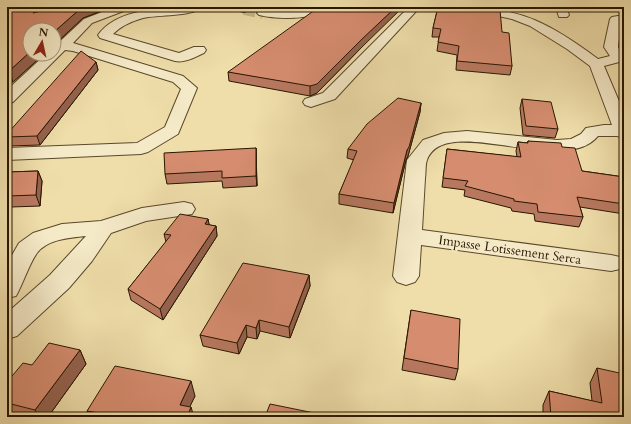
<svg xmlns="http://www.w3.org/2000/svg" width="631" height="424" font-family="Cardo,serif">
  <rect width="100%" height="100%" fill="#efdeaa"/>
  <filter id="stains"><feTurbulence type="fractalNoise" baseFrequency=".005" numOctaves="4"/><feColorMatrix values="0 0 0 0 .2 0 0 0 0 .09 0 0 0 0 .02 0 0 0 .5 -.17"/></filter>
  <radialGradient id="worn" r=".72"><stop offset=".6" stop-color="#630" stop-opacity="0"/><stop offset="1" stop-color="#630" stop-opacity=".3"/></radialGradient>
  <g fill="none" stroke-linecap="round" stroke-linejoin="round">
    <path stroke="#c7b688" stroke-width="12" stroke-dasharray="12 6" stroke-linecap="butt" d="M244,9l19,4"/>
    <g stroke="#5a482a" stroke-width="2">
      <g id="minor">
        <path d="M115,7h15l-1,2 -37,14 -19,20 110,33 14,12 -19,46 -30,18 -7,2 -134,6v-12l130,-5 28,-16 16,-38 -8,-7 -100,-31 -8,-1 -52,52 -6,2v-14l39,-36h8v-7l30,-28z"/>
        <path d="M179,7h24c-7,9 -47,8 -60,11 -11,3 -22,8 -30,16l66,19 15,-6h10l2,3 -2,3c-9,4 -19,10 -29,8l-75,-23 -2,-3c17,-24 55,-26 81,-28z"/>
        <path d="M231,7h17l2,2 -6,3 -12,-3z"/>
        <path d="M312,7h15c-11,14 -52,12 -68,8l-2,-2c4,-4 7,-3 12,-2 15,2 29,1 43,-4z"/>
        <path d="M409,7h11l-85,92 -24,8 -6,-2 -2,-3 2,-3 18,-6z"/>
        <path d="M463,7c58,0 89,18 135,52l12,-3 -6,-9 6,-28 2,-2 12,-2v6l-3,1 -3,25 6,12 -1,2 -19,5 20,47v25l-7,-2h-19c-34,42 -153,-24 -171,24 -2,5 -1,13 -2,18 -1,18 -2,35 -3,52l189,25 9,2 3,6 -3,6 -9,2 -190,-26 -2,31 -4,6 -9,3 -9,-3 -4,-6 14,-116 16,-20 21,-7 23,-2 90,9 14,-1 10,-5 5,-6 18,-3h8l-22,-59 -23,-17 -37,-23 -18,-7 -48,-10z"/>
        <path d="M556,7h10l3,8 -2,2h-8z"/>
        <path d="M184,202l8,2 3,5 -3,5 -46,7 -35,12 -19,28 -23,27 -52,48 -10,3v-26l43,-38 36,-39c-17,2 -38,3 -49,17 -8,11 -14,31 -21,43l-9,2v-34l12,-21 14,-10 29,-9 39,-3 41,-13z"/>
      </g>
    </g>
    <use href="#minor" fill="#f5eac8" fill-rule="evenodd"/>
  </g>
  <g fill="#b7785f" stroke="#291600">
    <path d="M7,7l47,1 50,2 -21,8 -29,27v-15l-24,24h14l-31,28h-6z"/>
    <path d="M438,7h61l-1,1 -11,-1 15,25 10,34 -2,9 -54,-5 1,-15 -20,-4 2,-14h-7l1,-9z"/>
    <path d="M361,48l-44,45 -7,3 -81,-15 -1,-9z"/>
    <path d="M96,62l2,8 -58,75 -32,1 -1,-2v-10z"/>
    <path d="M522,99l36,30 -3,9 -32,-3 -3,-27z"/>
    <path d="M421,103l-1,9 -12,44 -2,4 -13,53 -54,-9v-10l15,-34 -7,-2 1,-9z"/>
    <path d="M528,141l34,6 20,24 42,6v37l-44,-7 3,10 -4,10 -44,-6 -1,-7 -22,-3 -1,-3 -47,-12 1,-6 -23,-3 5,-38 70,8 -1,-6 2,-9 9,1z"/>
    <path d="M256,148l1,38 -34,2 -1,-7 -55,3 -2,-10z"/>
    <path d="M38,171l4,10 -2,25 -29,1 -4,5v-40z"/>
    <path d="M208,219l1,6 7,1 1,10 -54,84 -32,-20 -3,-11 38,-47 -2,-8z"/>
    <path d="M309,275l1,11 -20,52 -30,-7 -3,8 -10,-2 -8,17 -36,-8 -3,-11z"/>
    <path d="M411,310l47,59 -3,11 -53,-10z"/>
    <path d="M80,350l6,14 -38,53h-35l-6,-1v-34l25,-17z"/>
    <path d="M597,368l27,49h-81v-12l6,-14 43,10 -2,-18z"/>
    <path d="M195,396l-6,11 5,10h-105l-2,-6z"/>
  </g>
  <g fill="#95624e" stroke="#291600">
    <path d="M41,7h14l-19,16 -3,-10z"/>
    <path d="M84,7h20v3l-21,8 -29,27v-13l27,-24z"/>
    <path d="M396,7h7l-42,41 -44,45 -7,3v-10z"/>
    <path d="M30,52v2h14l-31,28 -4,-11z"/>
    <path d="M96,62l2,8 -58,75 -3,-9z"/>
    <path d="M421,103l-1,9 -12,44 -2,4 -13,53 1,-10 13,-53z"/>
    <path d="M256,148v10l1,28 -1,-10z"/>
    <path d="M38,171l4,10 -2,25 -4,-11z"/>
    <path d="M7,197l4,10 -4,5z"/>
    <path d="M208,219l2,10 -5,-5z"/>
    <path d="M216,226l1,10 -54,84 -3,-11z"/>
    <path d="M309,275l1,11 -20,52 -1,-11z"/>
    <path d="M259,320l1,11 -3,8 -1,-11z"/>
    <path d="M246,325l1,12 -8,17 -2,-11z"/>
    <path d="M80,350l6,14 -38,53h-9l-4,-7z"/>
    <path d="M191,381l4,15 -10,21 -5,-12z"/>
    <path d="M191,407l3,10h-7z"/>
  </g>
  <g fill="#d58c6f" stroke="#291600">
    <path d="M7,7h34l-8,6 23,-6h28l-3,1 -27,24v-2h-24v22l-21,19h-2z"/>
    <path d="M319,7h5l19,3v-3h53l-35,33 -44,44 -7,2 -82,-14z"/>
    <path d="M438,7h47l15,3 2,22 7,1 3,33 -55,-5 2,-15 -21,-4 3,-13 -8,-1z"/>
    <path d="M81,51l15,11 -59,74 -30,1v-3z"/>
    <path d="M398,98l23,5 -12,44 -2,3 -13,53 -55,-9 18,-43 -9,-2 19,-25z"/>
    <path d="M522,99l29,3 7,27 -32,-3z"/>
    <path d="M528,141l33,2 1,4 13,1 7,23 42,6v27l-47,-7 6,20 -45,-5 -1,-8 -23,-3v-2l-49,-13 3,-5 -25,-3 4,-29 74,8 -3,-15 10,1z"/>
    <path d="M256,148v28l-34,2v-7l-57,3 -1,-21z"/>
    <path d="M38,171l-2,24 -29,1v-24z"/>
    <path d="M180,214l28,5 -3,5 11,2 -56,83 -32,-20 43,-54 -7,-1z"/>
    <path d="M243,263l66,12 -20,52 -30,-7 -3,8 -10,-3 -9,18 -37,-8z"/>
    <path d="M411,310l49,9 -2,50 -54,-11z"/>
    <path d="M49,343l31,7 -45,60 -28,-7v-21l16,-19 9,2z"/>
    <path d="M115,366l76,15 -11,24 11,2 -4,10h-66l-34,-6z"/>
    <path d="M597,368l27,6v43h-73l-2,-26 53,12z"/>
    <path d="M270,404l64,13h-69z"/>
  </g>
  <g text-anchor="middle" stroke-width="3" stroke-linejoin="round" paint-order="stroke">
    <g font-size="13" fill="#291600" stroke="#f5eac8">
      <text transform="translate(510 249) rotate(8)" y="5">Impasse Lotissement Serca</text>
    </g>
  </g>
  <rect width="631" height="424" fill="none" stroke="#efdeaa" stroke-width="24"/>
  <rect x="8" y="8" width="615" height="408" fill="none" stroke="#291600" stroke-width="2"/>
  <rect x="12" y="12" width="607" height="400" fill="none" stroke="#291600"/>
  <g transform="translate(42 42) rotate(9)"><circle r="19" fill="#f5eac8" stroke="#a39578"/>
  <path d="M0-3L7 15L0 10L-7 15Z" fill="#8f2418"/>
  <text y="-6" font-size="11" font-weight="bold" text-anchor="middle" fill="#291600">N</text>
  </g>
  <rect width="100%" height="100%" filter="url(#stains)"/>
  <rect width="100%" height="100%" fill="url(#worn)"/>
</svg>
